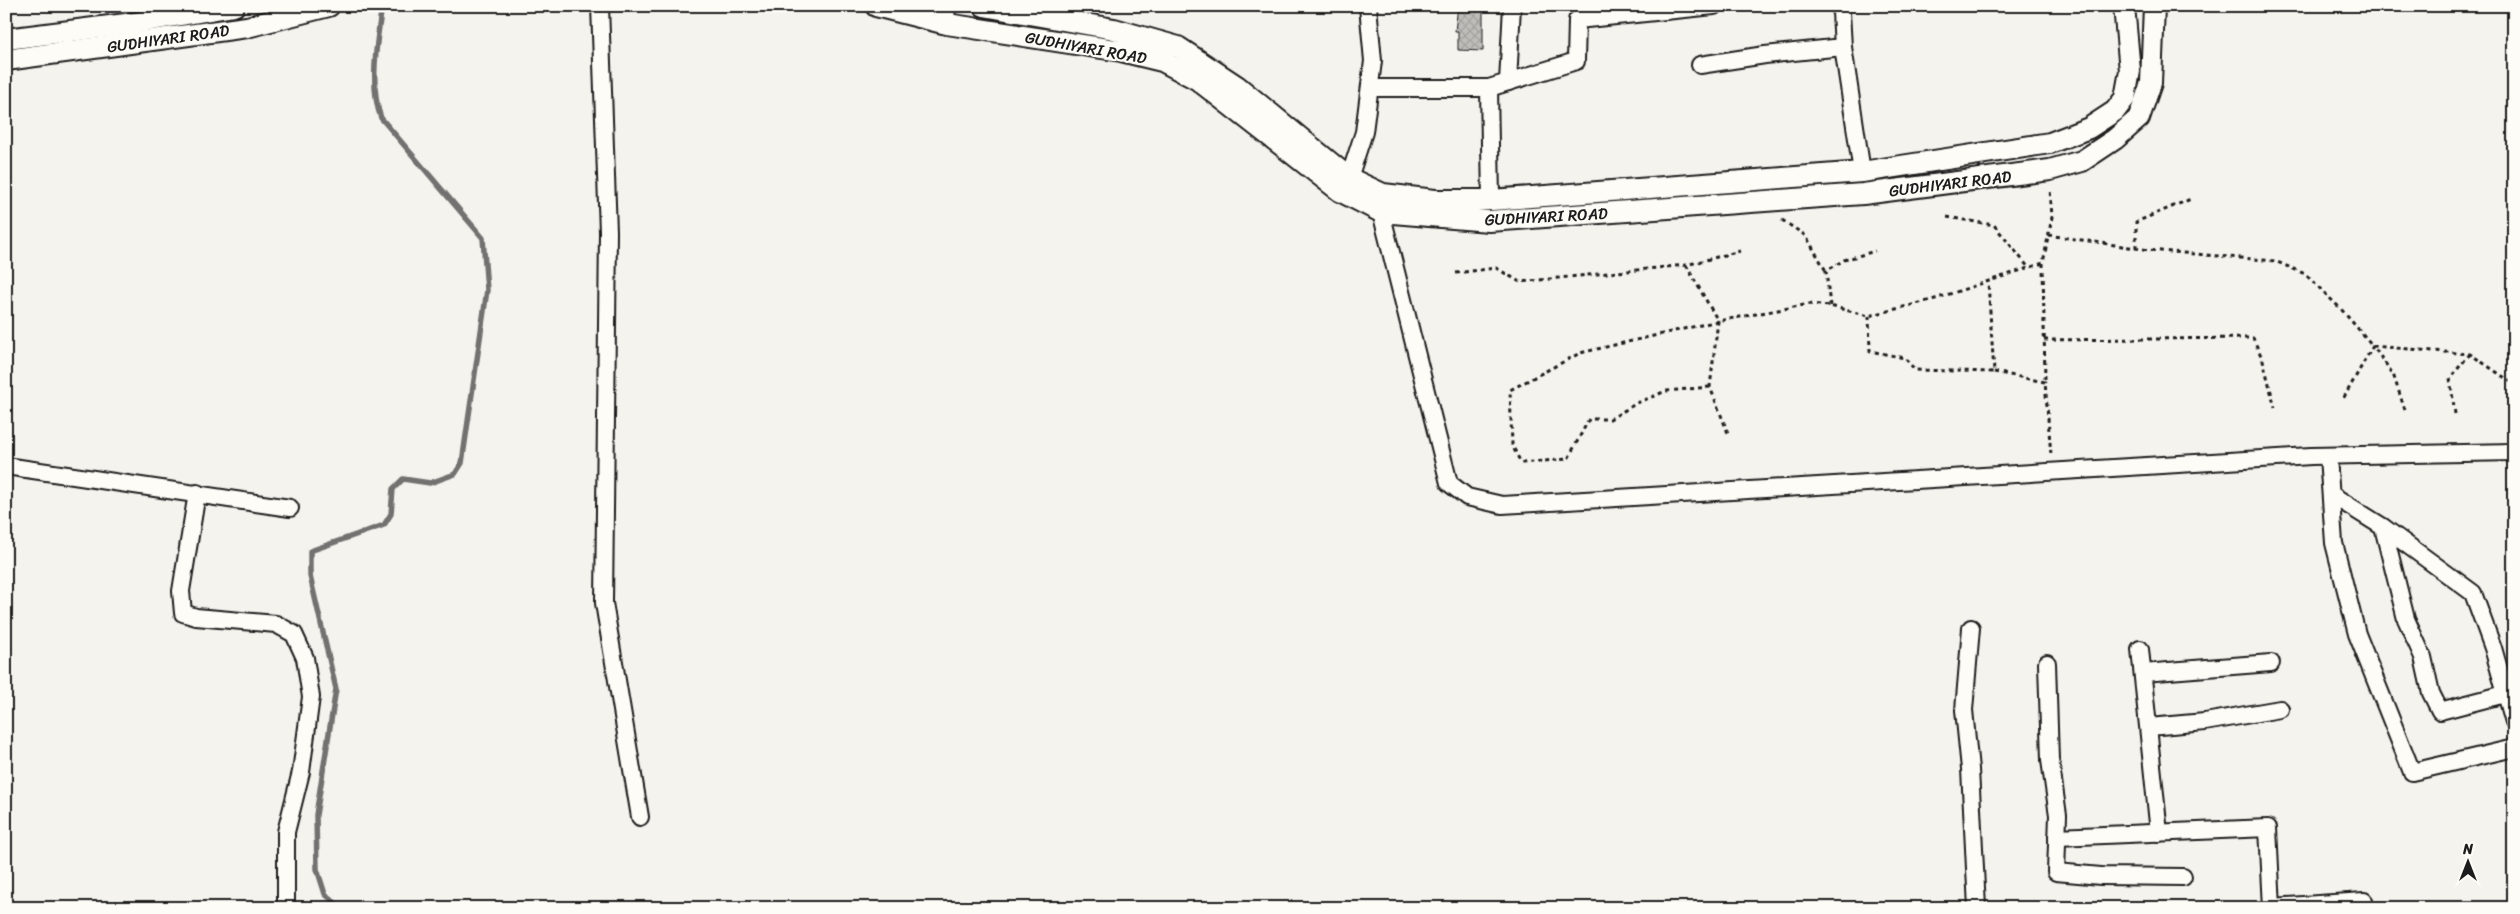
<svg xmlns="http://www.w3.org/2000/svg" width="2520" height="914" font-family="Sriracha,sans-serif">
  <defs>
    <pattern id="building-cross-hatch" width="8" height="8" patternUnits="userSpaceOnUse" patternTransform="scale(1.25)"><rect width="8" height="8" fill="#bebdba"/><path d="M0 0l8 8M0 8l8-8" fill="none" stroke="#a3a29f"/></pattern>
  </defs>
  <rect width="100%" height="100%" fill="#f4f3ee"/>
  <filter id="ink" filterUnits="userSpaceOnUse"><feTurbulence type="fractalNoise" baseFrequency=".02" numOctaves="2"/><feDisplacementMap in="SourceGraphic" scale="10" xChannelSelector="R" yChannelSelector="G"/><feConvolveMatrix kernelMatrix="1 2 1 2 8 2 1 2 1" color-interpolation-filters="sRGB"/></filter>
  <g filter="url(#ink)">
    <g fill="none" stroke-linecap="round" stroke-linejoin="round">
      <path stroke="#72716f" stroke-width="5.5" d="M341,908l-16,-14 -8,-25 -1,-54 20,-126 -26,-113v-25l74,-26 7,-11 2,-25 10,-10 27,4 25,-9 7,-11 25,-173 -4,-52 -102,-120c-12,-31 -4,-79 1,-112"/>
    </g>
    <path fill="url(#building-cross-hatch)" stroke="#1c1c1c" d="M1458,6h25v45l-25,-1v-19h-3z"/>
    <g fill="none" stroke-linecap="round" stroke-linejoin="round">
      <g stroke="#1c1c1c" stroke-width="20">
        <g id="minor">
          <path d="M600,6l8,226 -4,371 36,214"/>
          <path d="M946,6l1,18"/>
          <path d="M1842,6l-1,6 2,35 19,125"/>
          <path d="M1700,65l65,-10 78,-8"/>
          <path d="M1508,82l4,-76"/>
          <path d="M1370,88h119l87,-27 1,-41 137,-14"/>
          <path d="M1489,88l2,112"/>
          <path d="M1349,178l15,-46 9,-71 -5,-55"/>
          <path d="M1381,212l68,271 18,14 35,8 809,-49 203,-4"/>
          <path d="M2328,456l6,87 23,91 55,138 102,-24"/>
          <path d="M6,466l284,42"/>
          <path d="M197,493l-16,98 2,22 13,4 80,7 18,10 11,24 6,39 -10,75 -15,60v76"/>
          <path d="M2332,495l51,32 90,66 20,55 21,74"/>
          <path d="M2383,527l23,92 17,38 8,36 9,18 65,-17"/>
          <path d="M1971,628l-7,82 6,59 7,139"/>
          <path d="M2140,649l19,184"/>
          <path d="M2047,663l3,97 8,55 -2,57 45,4 82,1"/>
          <path d="M2143,673l128,-10"/>
          <path d="M2149,727l56,-5 75,-13"/>
          <path d="M2057,837l211,-9 4,80"/>
          <path d="M2272,907l92,-6"/>
        </g>
      </g>
      <g stroke="#1c1c1c" stroke-width="24">
        <g id="tertiary">
          <path d="M876,6l71,18 174,27 41,10 36,19 142,111 41,21 108,9 374,-27 187,-24 32,-9 33,-22 24,-21 12,-35 3,-77"/>
          <path d="M984,6l130,23 64,18 59,39 112,92 34,16 52,6h56l371,-28 188,-29 39,-15 26,-17 10,-13 5,-27 -6,-65"/>
          <path d="M6,39l128,-16 100,-17"/>
          <path d="M6,60l241,-33 82,-21"/>
        </g>
      </g>
      <g stroke="#1c1c1c" stroke-width="3" stroke-dasharray="4 4" stroke-linecap="butt">
        <path d="M1947,217l47,8 35,43"/>
        <path d="M1782,220l24,16 20,35"/>
        <path d="M2048,235l101,15 126,11 30,13 36,35 32,37 -30,53"/>
        <path d="M2136,248v-26l57,-24"/>
        <path d="M2043,263l2,119"/>
        <path d="M1686,265l32,56 -8,66 18,46"/>
        <path d="M1456,273l40,-5 24,14 166,-17 54,-14"/>
        <path d="M1830,306l-4,-35 18,-11 31,-9"/>
        <path d="M1869,316l1,35 35,7 10,12 79,2 -6,-90"/>
        <path d="M2044,340l209,-2 10,22 12,48"/>
        <path d="M1994,372l51,10 6,73"/>
        <path d="M1710,387l-44,4 -29,12 -27,16h-21l-21,40 -47,4 -9,-18 -2,-55 70,-37 138,-32 92,-17 20,2 39,10 66,-17 108,-36 9,-46 -2,-28"/>
        <path d="M2405,410l-12,-36 -20,-28 97,8 41,28"/>
        <path d="M2455,414l-5,-36 20,-24"/>
      </g>
      <use href="#minor" stroke="#fdfcf7" stroke-width="16"/>
      <use href="#tertiary" stroke="#fdfcf7" stroke-width="20"/>
    </g>
  </g>
  <g text-anchor="middle" stroke-width="4" stroke-linejoin="round" paint-order="stroke">
    <g font-size="16" fill="#1c1c1c" stroke="#fdfcf7">
      <text transform="translate(168 38) rotate(-8)" y="6">GUDHIYARI ROAD</text>
      <text transform="translate(1086 47) rotate(10)" y="6">GUDHIYARI ROAD</text>
      <text transform="translate(1950 183) rotate(-7)" y="6">GUDHIYARI ROAD</text>
      <text transform="translate(1546 216) rotate(-3)" y="6">GUDHIYARI ROAD</text>
    </g>
  </g>
  <rect width="2520" height="914" fill="none" stroke="#fdfcf7" stroke-width="25"/>
  <rect x="12" y="12" width="2495" height="889" fill="none" stroke="#1c1c1c" stroke-width="2" filter="url(#ink)"/>
  <g transform="translate(2468 862)" stroke="#fdfcf7" stroke-width="4" paint-order="stroke">
  <path d="M0-4L9 19L0 12L-9 19Z" fill="#1c1c1c"/>
  <text y="-8" font-size="14" font-weight="bold" text-anchor="middle" fill="#1c1c1c">N</text>
  </g>
</svg>
